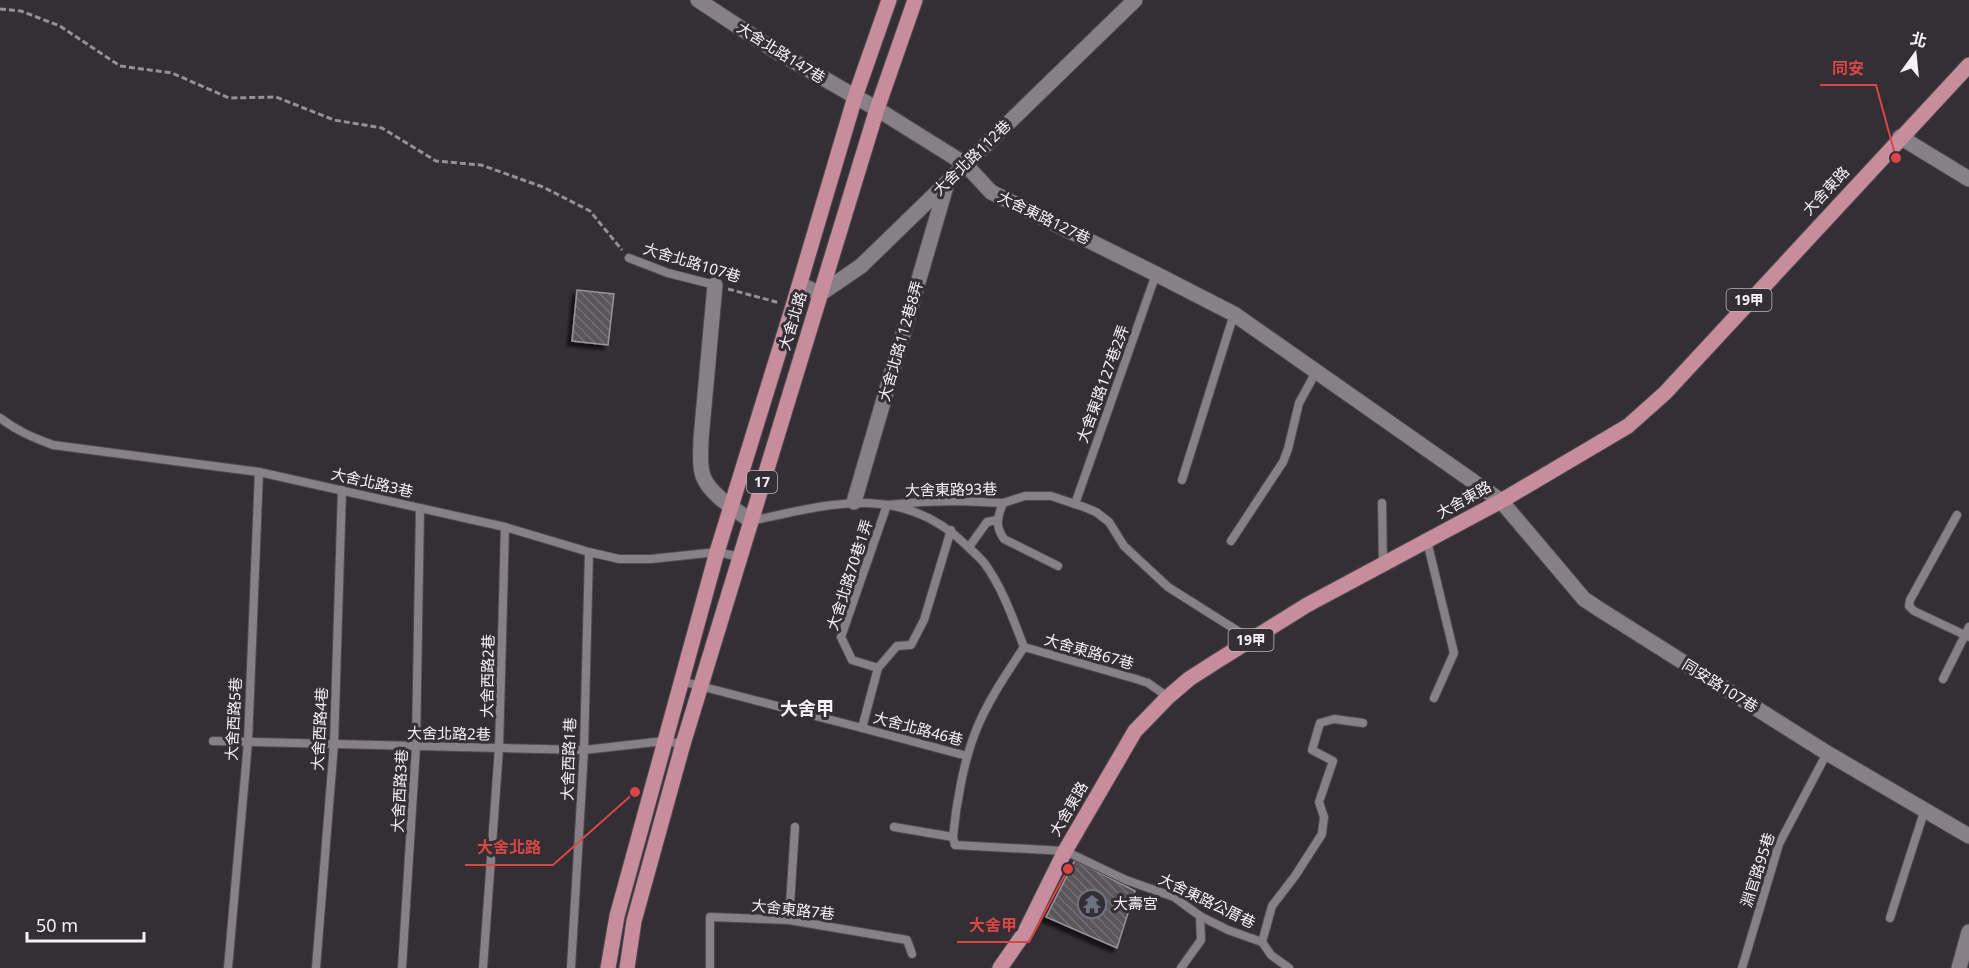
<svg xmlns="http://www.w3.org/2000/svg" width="1969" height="968" font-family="'Noto Sans','Noto Sans TC',sans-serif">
  <defs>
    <pattern id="building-back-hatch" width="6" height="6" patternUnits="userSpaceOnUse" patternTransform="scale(1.5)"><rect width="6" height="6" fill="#5a565c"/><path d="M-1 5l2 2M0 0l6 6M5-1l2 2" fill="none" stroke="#726f74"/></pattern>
    <filter id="shadow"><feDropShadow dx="-4.5" dy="4.5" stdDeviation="1.5" flood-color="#0009"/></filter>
  </defs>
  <rect width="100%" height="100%" fill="#342f34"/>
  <g fill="url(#building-back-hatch)" stroke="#99949b" stroke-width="1.5" filter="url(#shadow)">
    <path d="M577,290l37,4 -6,51 -36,-4z"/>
    <path d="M1075,860l60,31 -18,57 -71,-31z"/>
  </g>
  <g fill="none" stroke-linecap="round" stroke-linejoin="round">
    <g stroke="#504b4f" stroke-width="10">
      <g id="service">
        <path d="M629,258l39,15 47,12"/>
        <path d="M0,418c17,13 34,20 53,27l206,27 246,55 84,25 30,7h32l66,-7 23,5"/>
        <path d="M1182,480l52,-166"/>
        <path d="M1003,503c-6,15 -8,23 1,36l54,27"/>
        <path d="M1382,503l1,61"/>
        <path d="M1075,504l81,-230"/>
        <path d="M1957,515l-47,85 -1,6 5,5 55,26"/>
        <path d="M751,521c79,-17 150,-39 215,24 6,6 14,12 19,19 18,25 28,55 39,83"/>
        <path d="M1231,541l52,-79 5,-13 11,-46 17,-31"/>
        <path d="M1427,541l27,112 -20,45"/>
        <path d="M969,547l18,-25 10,-2"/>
        <path d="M1024,647l112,32 12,4 20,14"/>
        <path d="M878,668l-26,-8 -11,-23 46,-132 35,-3 37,-1 44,2 22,-7h26l33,11 12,5 13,10 15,24 44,41 84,53"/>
        <path d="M1943,679l26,-52"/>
        <path d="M681,681l181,47 16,-60 19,-22 14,-1 13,-25 27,-90"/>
        <path d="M862,728l105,28"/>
        <path d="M213,741l371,9 80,-9 19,3"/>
        <path d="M894,827l59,10 2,8 110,6 61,29 48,17 26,19 28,14 34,12"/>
        <path d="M953,837c3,-33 11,-78 24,-109 12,-29 30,-55 47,-81"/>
        <path d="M1890,918l35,-109"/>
        <path d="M789,920l6,-93"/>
        <path d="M1262,942l10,-36 23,-30 27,-42 2,-17 -5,-15 14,-41 -21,-11 8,-27 14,-4 29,4"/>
        <path d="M1262,942l9,13 18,13"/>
        <path d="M228,968l20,-226 11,-270"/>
        <path d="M316,968l18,-224 8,-254"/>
        <path d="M402,968l14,-222 4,-238"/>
        <path d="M483,968l16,-220 6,-221"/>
        <path d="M571,968l13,-218 5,-198"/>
        <path d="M710,968v-51l79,3 118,20 5,14"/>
        <path d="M1181,968l20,-28 -1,-24"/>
        <path d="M1742,968l37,-124 48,-91"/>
      </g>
    </g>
    <g stroke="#504b4f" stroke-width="17">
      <g id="minor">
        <path d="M698,0l76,50 103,59 88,55 26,28 165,82 78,40 267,187 83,98 15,10 228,144 142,83"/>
        <path d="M1900,137l69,42"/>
        <path d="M800,284l20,10 41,-28 274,-266"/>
        <path d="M715,285l-14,154c0,12 -2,26 2,37 7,19 32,33 48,45"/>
        <path d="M854,502l93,-319"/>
        <path d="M1959,968l10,-36"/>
      </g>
    </g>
    <g stroke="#504b4f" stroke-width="17">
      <g id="primary">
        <path d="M608,968l9,-52 100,-364 76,-246 62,-209 34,-97"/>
        <path d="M627,968l7,-47 49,-177 194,-635 38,-109"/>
        <path d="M1000,968l25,-36 40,-81 70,-120 33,-34 21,-18 28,-18 90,-56 194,-104 127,-75 37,-33 304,-328"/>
      </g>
    </g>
    <g stroke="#949094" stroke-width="3" stroke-dasharray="6 3" stroke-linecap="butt">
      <path d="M0,9l21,2 39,15 60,40 52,7 57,25 47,-1 58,23 48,8 54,33 45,4 62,22 47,24 32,39"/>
      <path d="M728,289l52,14"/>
    </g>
    <use href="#service" stroke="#878186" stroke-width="8"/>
    <use href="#minor" stroke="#878186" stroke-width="15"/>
    <use href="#primary" stroke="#c78d9d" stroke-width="15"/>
  </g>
  <defs>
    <g id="temple-ring" transform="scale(1.5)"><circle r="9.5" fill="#342f34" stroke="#6b7280" stroke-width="1.5"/><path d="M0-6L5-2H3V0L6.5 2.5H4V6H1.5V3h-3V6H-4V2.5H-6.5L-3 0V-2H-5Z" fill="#6b7280"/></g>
  </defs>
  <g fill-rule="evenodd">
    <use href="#temple-ring" x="1092" y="904"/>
  </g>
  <g text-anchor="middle" stroke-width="6" stroke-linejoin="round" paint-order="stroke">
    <g fill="#342f34" stroke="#bab7ba" stroke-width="1.5">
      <rect x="1726.5" y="289" width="45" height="22" rx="4.5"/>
      <rect x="747" y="471" width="30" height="22" rx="4.5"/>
      <rect x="1228.5" y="629" width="45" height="22" rx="4.5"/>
    </g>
    <g font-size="14" font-weight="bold" fill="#f4f1f4">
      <text x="1749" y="305">19甲</text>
      <text x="762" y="487">17</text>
      <text x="1251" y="645">19甲</text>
    </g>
    <g font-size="15" fill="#f4f1f4" stroke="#342f34">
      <text transform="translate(781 53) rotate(32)" y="5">大舍北路147巷</text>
      <text transform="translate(972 158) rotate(-44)" y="5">大舍北路112巷</text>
      <text transform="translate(1826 191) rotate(-47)" y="5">大舍東路</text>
      <text transform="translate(1044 218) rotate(26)" y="5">大舍東路127巷</text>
      <text transform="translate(692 263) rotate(17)" y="5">大舍北路107巷</text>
      <text transform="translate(793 321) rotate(-73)" y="5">大舍北路</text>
      <text transform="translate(901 341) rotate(-74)" y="5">大舍北路112巷8弄</text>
      <text transform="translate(1103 384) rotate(-70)" y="5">大舍東路127巷2弄</text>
      <text transform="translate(372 483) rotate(13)" y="5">大舍北路3巷</text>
      <text transform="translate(951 490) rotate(-1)" y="5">大舍東路93巷</text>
      <text transform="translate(1464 500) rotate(-29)" y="5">大舍東路</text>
      <text transform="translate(850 575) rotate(-72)" y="5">大舍北路70巷1弄</text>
      <text transform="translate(1089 652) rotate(16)" y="5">大舍東路67巷</text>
      <text transform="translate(488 676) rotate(-89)" y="5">大舍西路2巷</text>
      <text transform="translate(1720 686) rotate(32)" y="5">同安路107巷</text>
      <text transform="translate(234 719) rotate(-87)" y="5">大舍西路5巷</text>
      <text transform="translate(320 729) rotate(-87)" y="5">大舍西路4巷</text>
      <text transform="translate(918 729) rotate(15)" y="5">大舍北路46巷</text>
      <text transform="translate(449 734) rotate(1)" y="5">大舍北路2巷</text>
      <text transform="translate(569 759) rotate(-88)" y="5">大舍西路1巷</text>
      <text transform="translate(400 791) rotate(-87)" y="5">大舍西路3巷</text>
      <text transform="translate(1069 809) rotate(-60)" y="5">大舍東路</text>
      <text transform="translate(1758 870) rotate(-72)" y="5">淵官路95巷</text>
      <text transform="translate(1207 901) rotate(26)" y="5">大舍東路公厝巷</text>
      <text transform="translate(793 910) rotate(6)" y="5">大舍東路7巷</text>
    </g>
    <g font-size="15" fill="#f4f1f4" stroke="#342f34" text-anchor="start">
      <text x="1113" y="909">大壽宮</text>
    </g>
    <g font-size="18" font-weight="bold" fill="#f4f1f4" stroke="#342f34">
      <text x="807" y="715">大舍甲</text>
    </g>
  </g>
  <path fill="none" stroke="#da4647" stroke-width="2" d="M1896 158L1876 85H1820M635 792L553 865H465M1068 869L1029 942H957"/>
  <g fill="#da4647" stroke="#342f34" stroke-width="2">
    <circle cx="1896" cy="158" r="6"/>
    <circle cx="635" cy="792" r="6"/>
    <circle cx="1068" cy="869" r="6"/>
  </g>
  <g font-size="16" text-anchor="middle" font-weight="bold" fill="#da4647" stroke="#342f34" stroke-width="6" stroke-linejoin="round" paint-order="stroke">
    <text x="1848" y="74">同安</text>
    <text x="509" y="853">大舍北路</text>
    <text x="993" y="931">大舍甲</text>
  </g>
  <g transform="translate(1915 54) rotate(15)" stroke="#342f34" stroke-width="4.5" paint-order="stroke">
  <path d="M0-4.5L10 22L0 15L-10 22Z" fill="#f4f1f4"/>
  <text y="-9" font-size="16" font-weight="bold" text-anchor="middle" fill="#f4f1f4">北</text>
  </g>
  <path d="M27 932v9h117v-9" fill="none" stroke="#f4f1f4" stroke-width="3"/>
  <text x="36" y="932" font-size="18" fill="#f4f1f4" stroke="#342f34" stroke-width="4.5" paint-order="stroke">50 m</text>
</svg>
